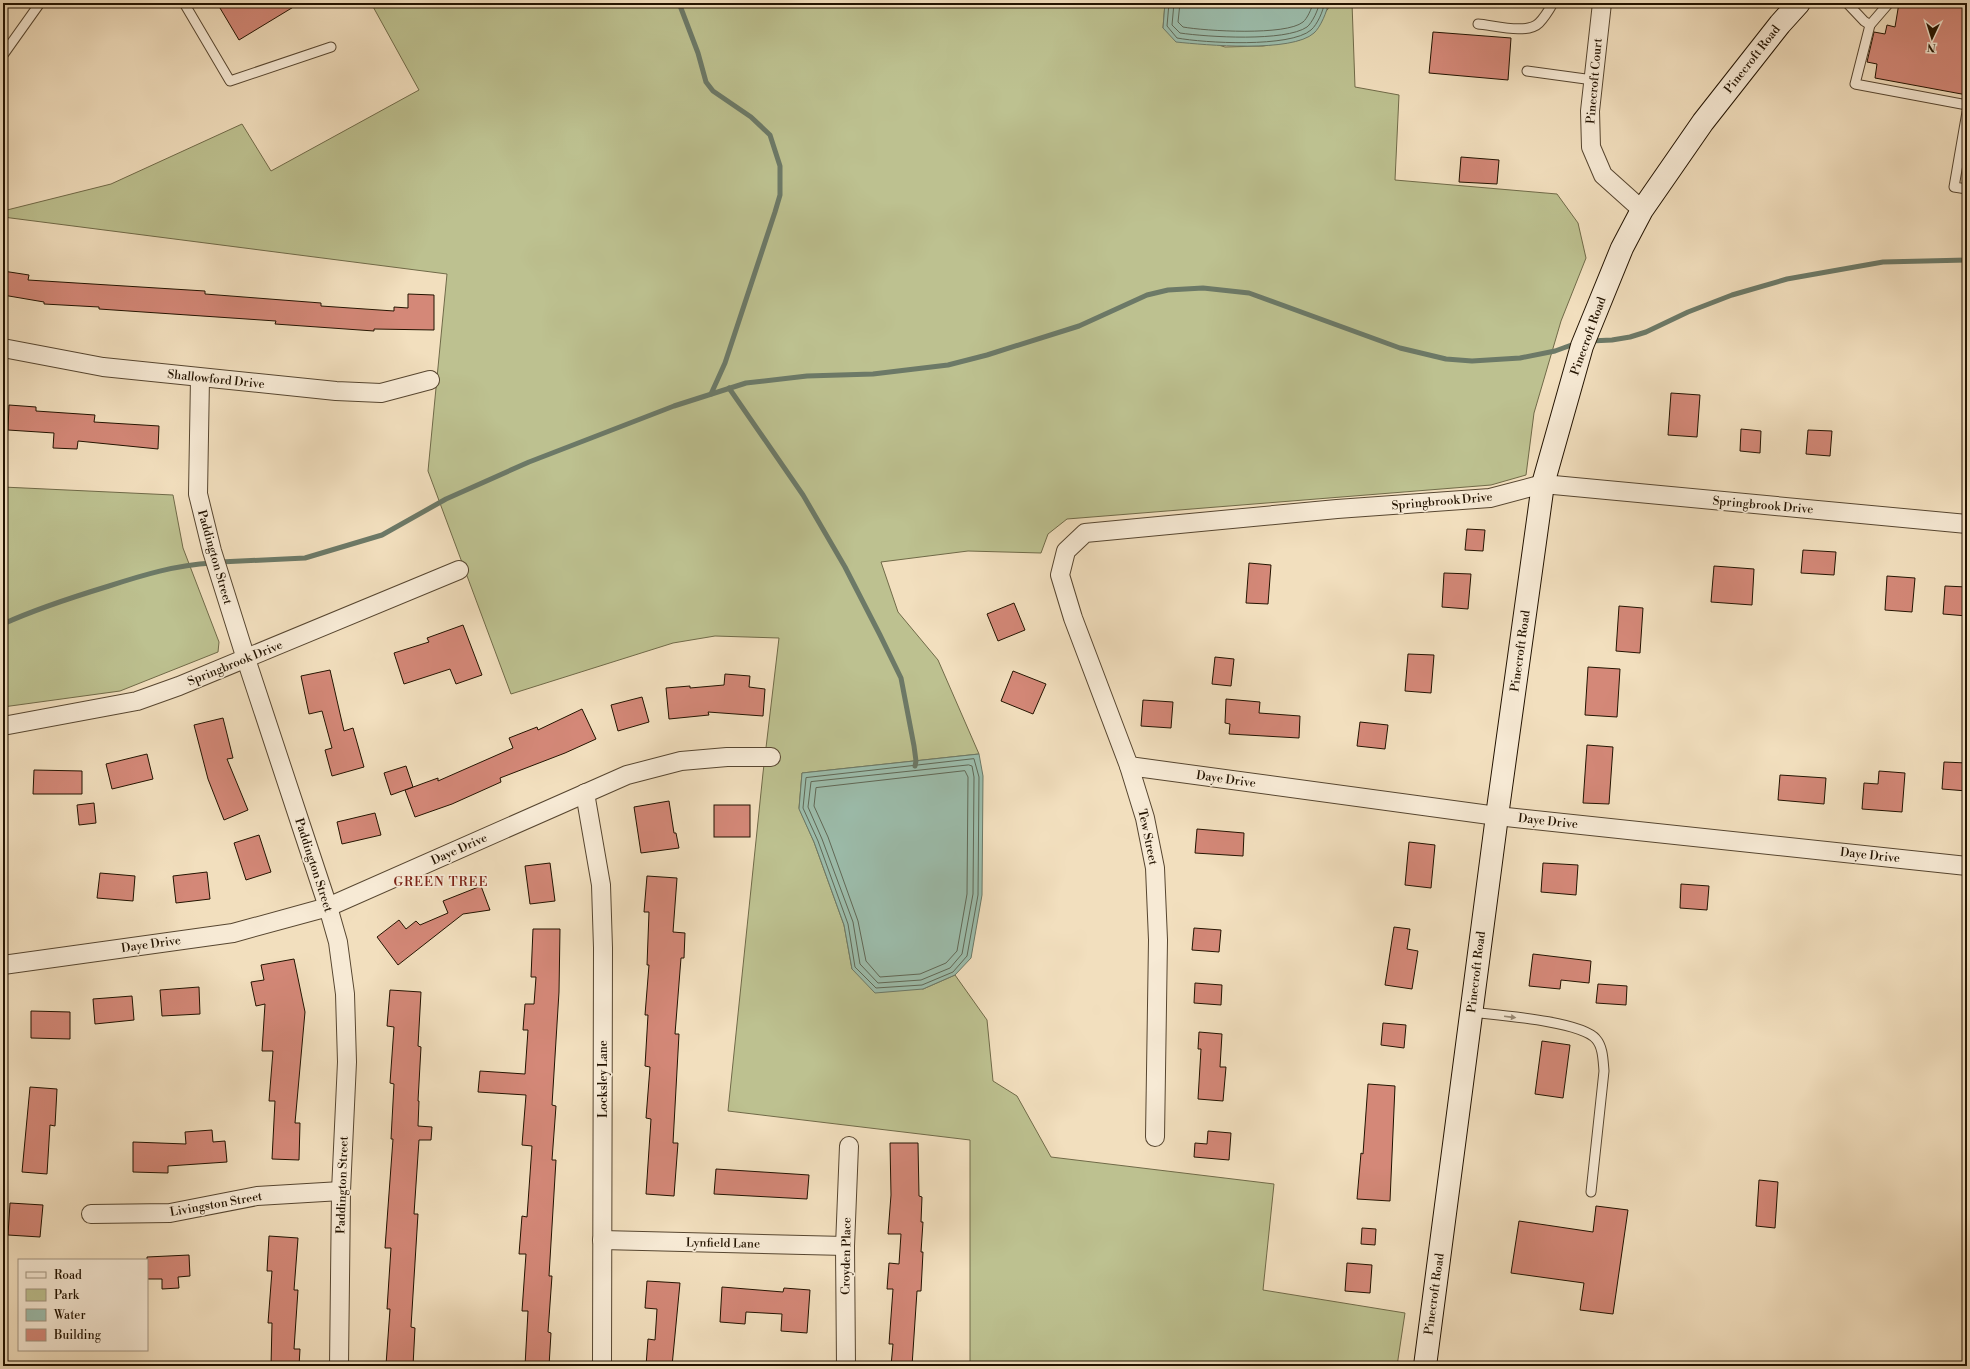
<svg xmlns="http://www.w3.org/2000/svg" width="1970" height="1369" font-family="'Libre Bodoni',serif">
  <rect width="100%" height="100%" fill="#f2dfbe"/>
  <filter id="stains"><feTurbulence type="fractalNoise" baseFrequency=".005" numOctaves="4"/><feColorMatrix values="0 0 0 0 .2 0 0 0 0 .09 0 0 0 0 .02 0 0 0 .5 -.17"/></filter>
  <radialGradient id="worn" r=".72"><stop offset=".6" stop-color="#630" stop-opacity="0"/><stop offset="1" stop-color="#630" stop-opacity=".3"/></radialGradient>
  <g fill="#bdc190" stroke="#706a48">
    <path d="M371,3h794l-2,25 62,19 38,-1 37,-6 28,-31v-6h24l3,84 44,8 -4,85 162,14 21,29 8,35 -25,63 -27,92 -8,62 -35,10 -424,34 -19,15 -7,19 -73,-2 -87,11 17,50 40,48 41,94 -177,19 -3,35 15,34 30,83 8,44 71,20 32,-14 32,45 6,61 24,15 34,61 223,27 -11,106 142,23 -8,53h-427v-226l-242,-29 35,-338 16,-135 -64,-2 -42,7 -162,51 -83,-223 19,-197 -444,-57v-6l108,-27 131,-60 29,47 148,-81z"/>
    <path d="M3,487l170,8 10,53 36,94 -1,10 -98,39 -117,16z"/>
  </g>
  <g fill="#9cbdac" stroke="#6c7967">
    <path d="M1165,3h163c0,7 -8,25 -14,30 -22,20 -109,12 -138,9l-13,-14z"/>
    <path d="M979,754l4,22 -1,119 -11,63 -16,17 -32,14 -48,4 -23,-24 -8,-44 -30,-83 -15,-33 3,-36z"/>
  </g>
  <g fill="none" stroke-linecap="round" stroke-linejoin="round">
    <g stroke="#606856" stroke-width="1">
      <path d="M1169,3l-2,23 10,12c27,5 113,10 134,-8 6,-5 13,-20 13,-27"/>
      <path d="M1174,3l-2,22 8,8c27,4 105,9 127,-6 5,-4 12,-18 12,-24"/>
      <path d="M1180,3l-2,19 5,5c22,4 103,9 120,-5 4,-3 9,-14 10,-19"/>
      <path d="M974,759l5,18 -1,118 -11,61 -14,16 -31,13 -46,3 -21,-21 -7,-43 -30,-83 -15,-33 3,-30z"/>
      <path d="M969,765l3,1 2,11 -1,117 -11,60 -12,14 -29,12 -43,3 -18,-19 -7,-42 -31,-83 -14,-32 3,-25z"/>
      <path d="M965,771l3,6 -1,117 -10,57 -11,12 -26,11 -40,3 -14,-16 -8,-40 -30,-84 -14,-31 2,-18z"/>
    </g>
    <g stroke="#6c7967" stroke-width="5">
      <path d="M679,3l19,50 8,29 7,9 38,26 19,18 10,31v29l-5,17 -50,151 -14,31"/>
      <path d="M1590,341l22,-1 18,-3 16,-5 42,-20 44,-17 55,-16 96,-17 84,-2"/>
      <path d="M729,388l74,107 42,72 35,68 21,43 13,68 2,15 -1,5"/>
      <path d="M220,562l85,-4 77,-23 64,-36 83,-37 145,-56 72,-23 61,-7 66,-2 75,-9 39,-10 92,-29 68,-31 21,-5 35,-2 46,5 151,55 46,11 26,2 48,-3 35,-7 22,-8"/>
      <path d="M3,624c35,-16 70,-27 106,-38 34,-11 67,-21 103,-23"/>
    </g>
  </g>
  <g fill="#d48878" stroke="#231300">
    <path d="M217,3h83l-61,37z"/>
    <path d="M1899,3h68v92l-92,-17 2,-14 -10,-2 7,-30 11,2 2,-9 8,2z"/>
    <path d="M1433,32l78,6 -3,42 -79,-7z"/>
    <path d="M1461,157l38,3 -2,24 -38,-2z"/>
    <path d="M3,271l26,4 -1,5 177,11v3l116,9v3l73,5v-4l14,1v-14l26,1v35l-60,-1v2l-99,-7 1,-3 -177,-12v-2l-55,-3v-2l-41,-7z"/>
    <path d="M1671,393l29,2 -3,42 -29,-2z"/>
    <path d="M9,405l27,2v4l59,4 -1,7 65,4 -1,23 -80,-8 -1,8 -24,-1 1,-15 -46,-3z"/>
    <path d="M1741,429l20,2 -1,22 -20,-2z"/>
    <path d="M1808,430l24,1 -2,25 -24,-2z"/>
    <path d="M1467,529l18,1 -2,21 -18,-1z"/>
    <path d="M1803,550l33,2 -2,23 -33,-2z"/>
    <path d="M1249,563l22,2 -3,39 -22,-1z"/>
    <path d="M1714,566l40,3 -2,36 -41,-3z"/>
    <path d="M1444,573l27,1 -3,35 -26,-2z"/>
    <path d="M1887,576l28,2 -3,34 -27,-2z"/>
    <path d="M1945,586l22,1v29l-24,-2z"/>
    <path d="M1014,603l11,27 -27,11 -11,-27z"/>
    <path d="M1619,606l24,2 -3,45 -24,-2z"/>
    <path d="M463,625l19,50 -26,9 -6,-15 -46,15 -10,-31 35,-11 -2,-4z"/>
    <path d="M1408,654l26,1 -3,38 -26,-2z"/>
    <path d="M1215,657l19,2 -3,27 -19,-2z"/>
    <path d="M1588,667l32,2 -3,48 -32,-2z"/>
    <path d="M330,670l14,61 9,-3 11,39 -32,9 -7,-26 7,-2 -10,-37 -13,3 -8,-38z"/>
    <path d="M1013,671l33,13 -13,30 -32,-13z"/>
    <path d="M725,674l25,2 -1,11 16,2 -2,27 -55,-4 1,3 -40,4 -3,-31 24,-2v2l34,-3z"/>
    <path d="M642,697l7,25 -31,9 -7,-26z"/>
    <path d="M1226,699l34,3 -1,11 41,3 -1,22 -70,-4 1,-10 -5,-1z"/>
    <path d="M1143,700l30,2 -2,26 -30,-2z"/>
    <path d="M582,709l14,30 -31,14 -65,25 1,4 -49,22 -37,13 -10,-27 33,-12v3l75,-33 -4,-10 28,-11 1,3z"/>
    <path d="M223,718l10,40 -6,1 21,51 -24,10 -16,-41 -14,-54z"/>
    <path d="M1360,722l28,3 -3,24 -28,-3z"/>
    <path d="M1587,745l26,2 -4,57 -26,-1z"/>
    <path d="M147,754l6,25 -41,10 -6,-25z"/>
    <path d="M1944,762l23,1v28l-25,-2z"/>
    <path d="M406,766l7,21 -22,8 -7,-22z"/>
    <path d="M34,770l48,1v23h-49z"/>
    <path d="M1879,771l26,2 -3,39 -40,-3 2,-26 14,1z"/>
    <path d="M1780,775l46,3 -2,26 -46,-4z"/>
    <path d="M669,801l5,32h2l3,15 -38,5 -7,-46z"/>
    <path d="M94,803l2,20 -17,2 -2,-20z"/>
    <rect x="714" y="805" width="36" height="32"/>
    <path d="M375,813l6,22 -39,9 -5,-22z"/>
    <path d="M1197,829l47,4 -1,23 -48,-3z"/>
    <path d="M259,835l12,37 -25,8 -12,-37z"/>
    <path d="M1409,842l26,3 -4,43 -26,-3z"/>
    <path d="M550,863l5,38 -25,3 -5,-38z"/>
    <path d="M1543,863l35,2 -2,30 -35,-3z"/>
    <path d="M207,872l3,27 -34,4 -3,-27z"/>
    <path d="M100,873l35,3 -2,25 -36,-3z"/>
    <path d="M647,876l30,2 -4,54 12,1 -1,25h-3l-6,76h4l-6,109h5l-4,53 -28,-2 5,-75 -5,-1 4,-51 -5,-1 3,-51h-3l4,-50h-2l2,-53h-5z"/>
    <path d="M1681,884l28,2 -2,24 -27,-2z"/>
    <path d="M481,886l9,24 -27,4 -65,51 -21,-28 22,-17 7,9 10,-8 4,4 28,-12 -5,-12z"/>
    <path d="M1394,927l16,2 -3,20 11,2 -6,38 -27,-4z"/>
    <path d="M1194,928l27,2 -2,22 -27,-2z"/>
    <path d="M533,929h27l-1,63 -7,113 4,1 -4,54h4l-7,116h3l-4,56 3,1 -2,33h-24l3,-55h-6l4,-57h-7l3,-38 5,1 5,-71 -10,-1 4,-50 -48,-3 2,-21 45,3 3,-44h-5l2,-26h9l2,-27h-5z"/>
    <path d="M1533,954l58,7 -2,22 -28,-3 -1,9 -31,-3z"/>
    <path d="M294,959l11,53 -10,111h5l-1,37 -27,-1 3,-58h-6l4,-50h-11l3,-47 -9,2 -5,-24 13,-2 -3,-15z"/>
    <path d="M1195,983l27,2 -1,20 -27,-2z"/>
    <path d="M1598,984l29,2 -1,19 -30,-2z"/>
    <path d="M199,987l1,27 -38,2 -2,-26z"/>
    <path d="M390,990l31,2 -3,54 3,1 -3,54h1l-1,25 14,1 -1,13h-12l-5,74h4l-7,113 4,1 -2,38 -27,-1 4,-56h-3l4,-61h-6l8,-109h-2l3,-55 -4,-1 4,-56 -7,-1z"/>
    <path d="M132,996l2,24 -39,4 -2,-25z"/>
    <path d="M31,1011l39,1v27l-39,-1z"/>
    <path d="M1383,1023l23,2 -2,23 -23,-3z"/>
    <path d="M1199,1032l23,2 -2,33h6l-3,34 -25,-2 3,-50h-3z"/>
    <path d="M1542,1041l28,4 -7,53 -28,-4z"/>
    <path d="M1368,1084l27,2 -5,115 -33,-2 4,-46 2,1z"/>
    <path d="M30,1087l27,2 -2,37 -5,-1 -3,49 -25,-2z"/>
    <path d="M212,1130l1,12 12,-1 2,21 -59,4v7l-35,-1v-30l53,2 -1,-12z"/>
    <path d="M1208,1131l23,2 -2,27 -35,-3 1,-14 12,1z"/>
    <path d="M890,1143h28l1,53 3,1 -1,25h2l-2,30h2l-2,39h-4l-5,75h-21l2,-22h-4l4,-55h-6l2,-26 10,1 2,-30h-13l3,-39z"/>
    <path d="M716,1169l93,6 -2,24 -93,-5z"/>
    <path d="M1759,1180l19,2 -3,46 -19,-2z"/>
    <path d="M10,1203l33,2 -3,32 -32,-2z"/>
    <path d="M1596,1206l32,4 -15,104 -33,-4 4,-27 -73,-10 8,-52 74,11z"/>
    <path d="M1362,1228l14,1 -1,16 -14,-1z"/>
    <path d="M269,1236l29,2 -4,52h4l-4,59h6l-1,17h-28l1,-43h-4l4,-52h-5z"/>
    <path d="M189,1255l1,21 -12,1 1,11 -17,1v-10h-15v-22z"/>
    <path d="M1347,1263l25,2 -2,28 -25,-2z"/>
    <path d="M647,1281l33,2 -8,83h-26l2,-27 7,1 2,-31 -12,-1z"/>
    <path d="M722,1287l61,5 1,-4 26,2 -3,43 -26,-2 1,-17 -36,-2 -1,12 -25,-2z"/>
  </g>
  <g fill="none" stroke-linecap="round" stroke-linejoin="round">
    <g stroke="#574630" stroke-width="11">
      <g id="lane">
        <path d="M184,3l46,78 101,-34"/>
        <path d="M1847,3l17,18 6,4 -15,59 112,21"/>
        <path d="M1478,24c15,1 49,11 61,-1 5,-5 10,-13 14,-20"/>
        <path d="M1870,25l19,-22"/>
        <path d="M3,55l37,-52"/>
        <path d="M1527,71l66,9"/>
        <path d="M1967,112l-13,75 13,2"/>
        <path d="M1471,1012c25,3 110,9 125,27 7,8 7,21 8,32l-13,121"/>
      </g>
    </g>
    <g stroke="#574630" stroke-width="20">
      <g id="street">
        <path d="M1602,3l-12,108 1,36 12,28 39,35"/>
        <path d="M3,348l100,19 233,24 45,2 49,-13"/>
        <path d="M200,378l-2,116 14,57 34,108 82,248 10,35 7,52 2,68 -6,129 -2,175"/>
        <path d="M3,726l134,-25 42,-15 280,-116"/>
        <path d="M1129,766l368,50 470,50"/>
        <path d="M585,793l16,92 2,63 -1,418"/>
        <path d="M3,965l230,-32 95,-26 299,-132 54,-14 46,-4h44"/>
        <path d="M1155,1137l3,-197 -3,-72 -10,-50 -16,-52 -56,-148 -13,-43 6,-24 19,-18 252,-24 153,-11 53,-14 424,40"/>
        <path d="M91,1214l79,-1 87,-17 84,-5"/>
        <path d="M602,1240l243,6"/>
        <path d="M846,1366l-1,-120 4,-100"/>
      </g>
    </g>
    <g stroke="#231300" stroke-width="24">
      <path id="secondary" d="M1425,1366l72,-550 46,-332 39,-138 40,-98 20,-38 61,-88 77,-98 19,-21"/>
    </g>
    <use href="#lane" stroke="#f7ead5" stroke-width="9"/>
    <use href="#street" stroke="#f7ead5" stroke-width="18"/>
    <use href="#secondary" stroke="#f7ead5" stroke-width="22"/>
  </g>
  <defs><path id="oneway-solid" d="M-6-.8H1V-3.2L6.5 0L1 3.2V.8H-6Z"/></defs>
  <use fill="#988975" href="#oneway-solid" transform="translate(1510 1017) rotate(7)"/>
  <g text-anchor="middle" stroke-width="3.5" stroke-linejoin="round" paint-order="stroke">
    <g font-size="12" fill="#231300" stroke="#f7ead5">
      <text transform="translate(1752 59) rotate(-52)" y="4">Pinecroft Road</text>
      <text transform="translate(1594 81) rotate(-85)" y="4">Pinecroft Court</text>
      <text transform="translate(1588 336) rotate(-70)" y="4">Pinecroft Road</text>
      <text transform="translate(216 379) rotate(6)" y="4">Shallowford Drive</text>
      <text transform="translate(1442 501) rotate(-5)" y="4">Springbrook Drive</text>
      <text transform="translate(1763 505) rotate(5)" y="4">Springbrook Drive</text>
      <text transform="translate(215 557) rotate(74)" y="4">Paddington Street</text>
      <text transform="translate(1520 651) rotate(-82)" y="4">Pinecroft Road</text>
      <text transform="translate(235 663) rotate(-22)" y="4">Springbrook Drive</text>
      <text transform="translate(1226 779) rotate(8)" y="4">Daye Drive</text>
      <text transform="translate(1548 821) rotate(6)" y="4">Daye Drive</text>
      <text transform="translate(1148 837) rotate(78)" y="4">Tew Street</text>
      <text transform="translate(459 849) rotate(-24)" y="4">Daye Drive</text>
      <text transform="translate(1870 855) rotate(6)" y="4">Daye Drive</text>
      <text transform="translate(314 865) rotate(72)" y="4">Paddington Street</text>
      <text transform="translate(151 944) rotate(-8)" y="4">Daye Drive</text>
      <text transform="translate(1476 972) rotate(-83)" y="4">Pinecroft Road</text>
      <text transform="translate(603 1079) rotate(-90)" y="4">Locksley Lane</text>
      <text transform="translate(342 1185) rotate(-88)" y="4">Paddington Street</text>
      <text transform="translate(216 1204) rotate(-10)" y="4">Livingston Street</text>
      <text transform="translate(723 1243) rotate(1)" y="4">Lynfield Lane</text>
      <text transform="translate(846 1256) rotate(-89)" y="4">Croyden Place</text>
      <text transform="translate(1434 1294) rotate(-82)" y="4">Pinecroft Road</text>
    </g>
    <g font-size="13" letter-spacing="1" fill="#7a1f14" stroke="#f7ead5">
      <text x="441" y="886">GREEN TREE</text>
    </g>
  </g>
  <rect width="1970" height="1369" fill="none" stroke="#f2dfbe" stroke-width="16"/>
  <rect x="4" y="4" width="1962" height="1361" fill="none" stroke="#231300" stroke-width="2"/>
  <rect x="8" y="8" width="1954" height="1353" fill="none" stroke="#231300"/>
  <rect x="18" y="1259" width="130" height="92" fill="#f7ead5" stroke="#a29480"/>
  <rect x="26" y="1272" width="20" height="6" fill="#f7ead5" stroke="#a29480"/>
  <text x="54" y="1279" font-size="12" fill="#231300">Road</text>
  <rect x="26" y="1289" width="20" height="12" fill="#bdc190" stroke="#a29480"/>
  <text x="54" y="1299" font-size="12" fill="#231300">Park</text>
  <rect x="26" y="1309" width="20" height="12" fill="#9cbdac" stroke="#a29480"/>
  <text x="54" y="1319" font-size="12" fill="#231300">Water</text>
  <rect x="26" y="1329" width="20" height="12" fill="#d48878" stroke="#a29480"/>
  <text x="54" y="1339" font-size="12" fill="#231300">Building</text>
  <g transform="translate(1932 38) rotate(184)" stroke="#f7ead5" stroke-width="3" paint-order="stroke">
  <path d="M0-3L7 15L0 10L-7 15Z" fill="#231300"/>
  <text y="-6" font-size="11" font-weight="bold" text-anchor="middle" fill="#231300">N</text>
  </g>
  <rect width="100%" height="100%" filter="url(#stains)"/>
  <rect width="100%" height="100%" fill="url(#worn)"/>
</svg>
